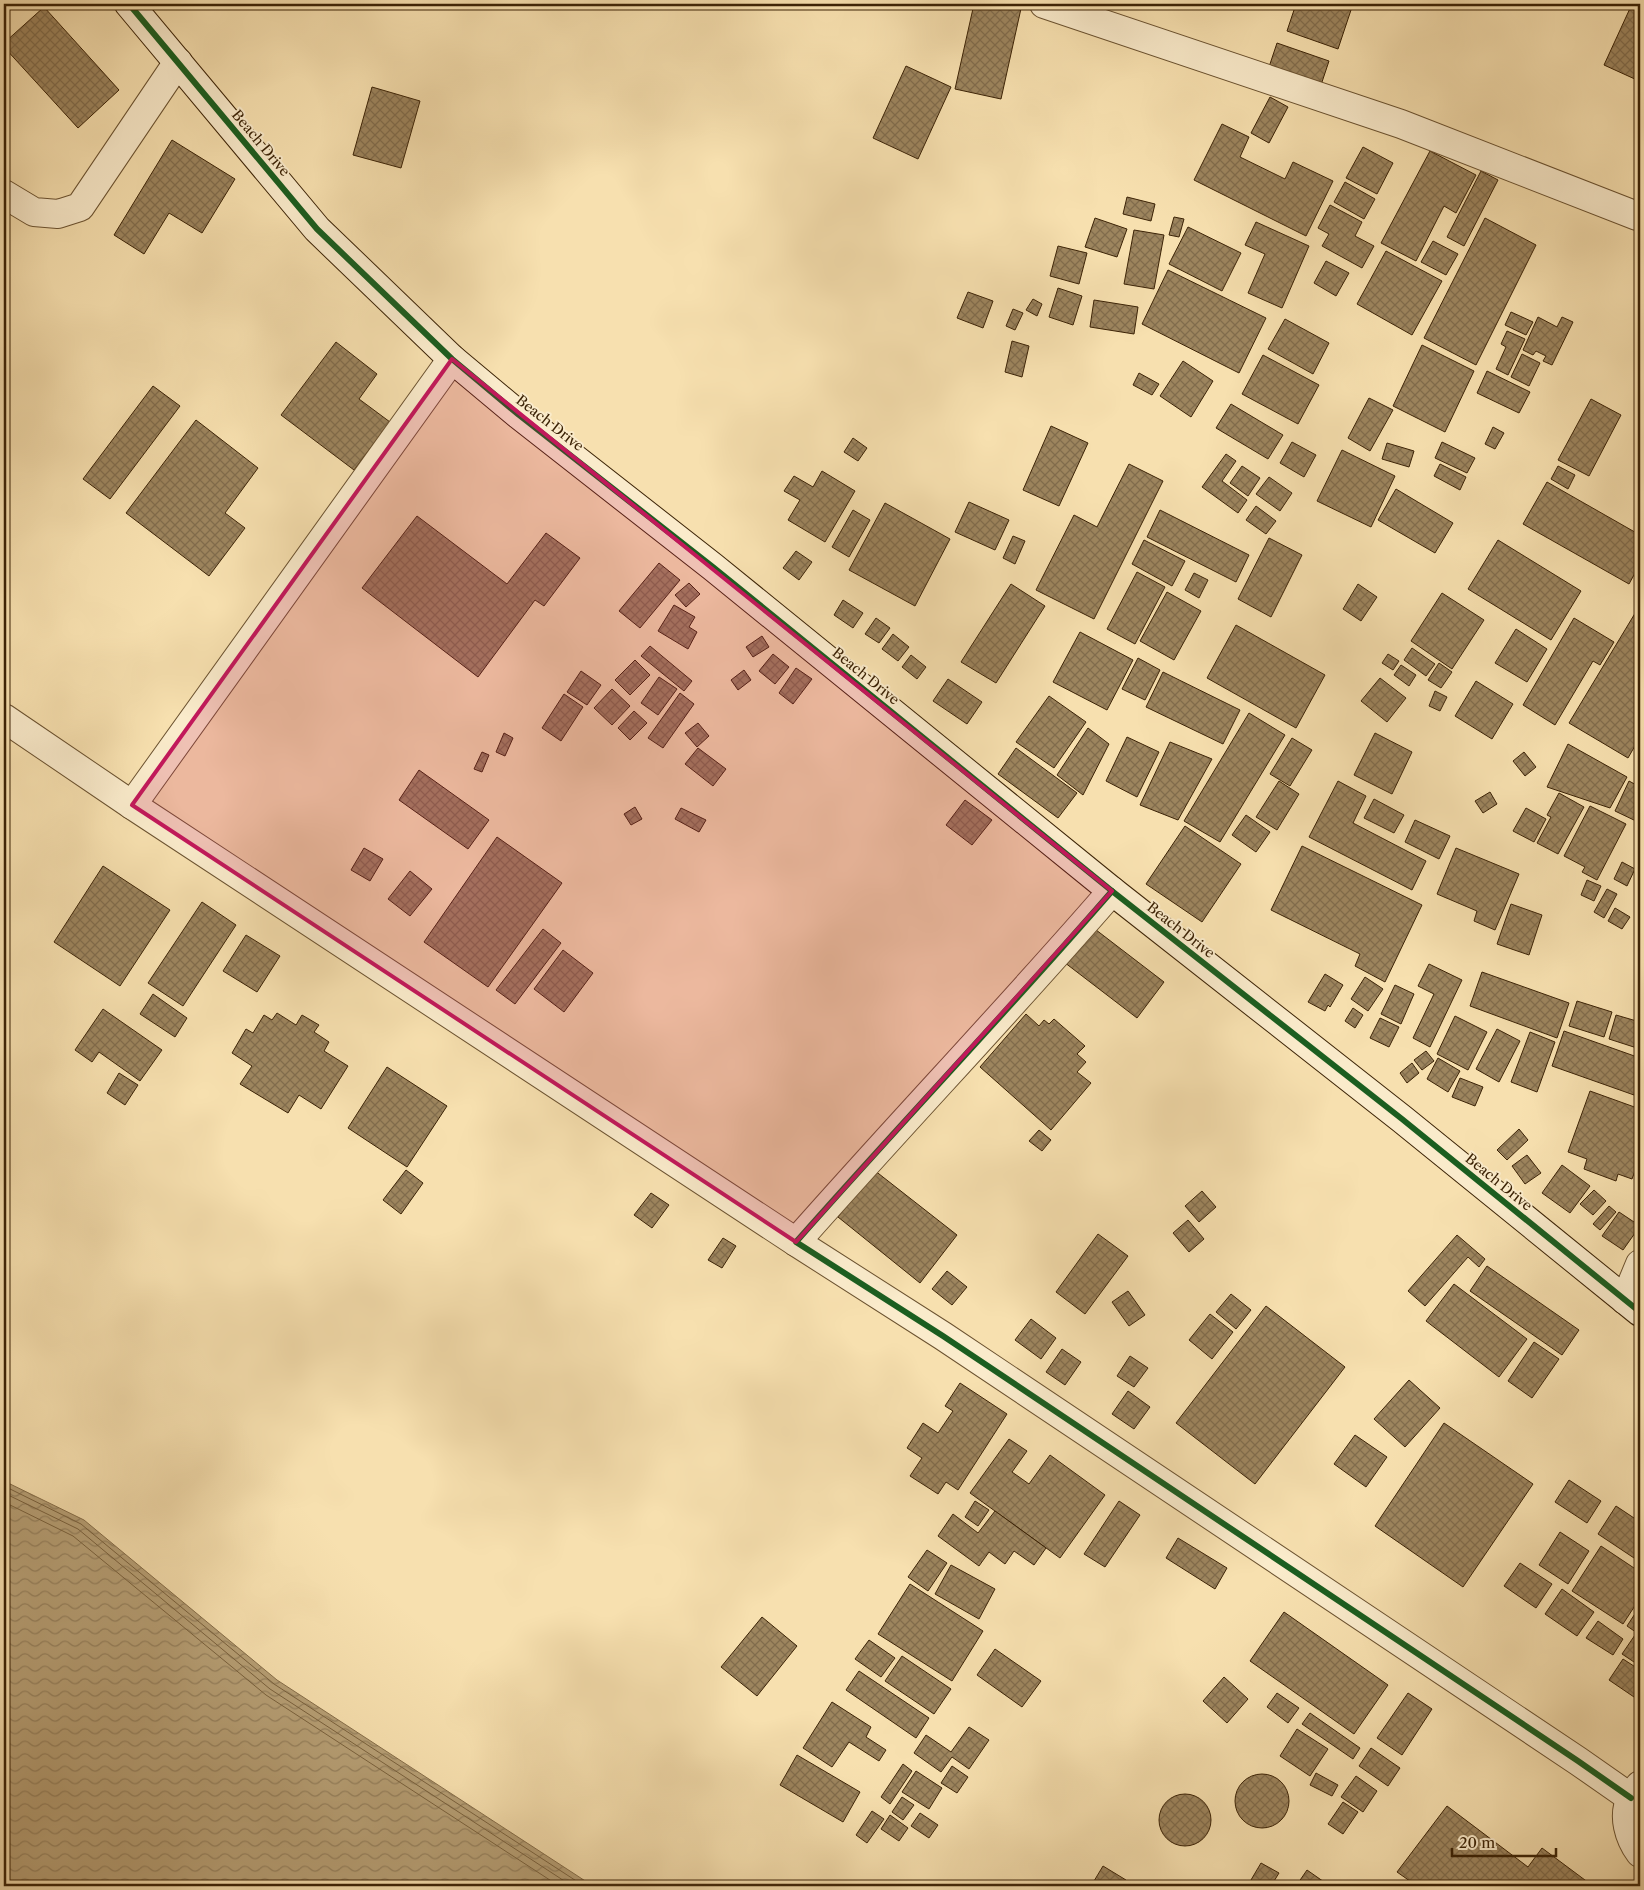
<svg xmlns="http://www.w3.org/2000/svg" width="1644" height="1890" font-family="'Libre Caslon Text',serif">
  <defs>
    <pattern id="water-waves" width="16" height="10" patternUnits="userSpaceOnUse" patternTransform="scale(1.25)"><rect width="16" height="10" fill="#b7a076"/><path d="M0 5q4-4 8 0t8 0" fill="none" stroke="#96825f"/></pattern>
    <pattern id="building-cross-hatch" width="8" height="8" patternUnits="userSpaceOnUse" patternTransform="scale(1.25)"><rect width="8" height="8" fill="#9d855e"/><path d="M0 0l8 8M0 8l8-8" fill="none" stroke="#816c4c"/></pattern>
  </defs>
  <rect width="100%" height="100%" fill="#f7e0af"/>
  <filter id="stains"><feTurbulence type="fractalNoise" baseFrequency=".004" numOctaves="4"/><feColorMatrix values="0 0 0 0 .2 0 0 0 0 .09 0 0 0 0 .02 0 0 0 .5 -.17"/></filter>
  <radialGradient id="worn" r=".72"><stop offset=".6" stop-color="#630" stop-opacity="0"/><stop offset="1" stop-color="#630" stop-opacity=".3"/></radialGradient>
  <path fill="url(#water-waves)" stroke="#866e49" d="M4,1481l80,39 193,160 316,206h-589z"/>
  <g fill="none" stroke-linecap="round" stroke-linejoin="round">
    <g stroke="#7a623e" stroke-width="1">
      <path d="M4,1486l77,38 193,160 310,202"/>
      <path d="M4,1493l74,36 192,160 302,197"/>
      <path d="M4,1502l69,34 193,159 293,191"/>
    </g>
  </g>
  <g fill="url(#building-cross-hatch)" stroke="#3c2306">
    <path d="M974,4h48l-21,95 -46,-10z"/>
    <path d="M1296,4h57l-15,45 -51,-18z"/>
    <path d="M1632,4h8v69l-3,7 -33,-15z"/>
    <path d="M44,7l75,83 -41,38 -74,-81v-4z"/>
    <path d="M1277,43l52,18 -8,24 -52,-18z"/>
    <path d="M906,66l45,21 -33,72 -45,-21z"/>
    <path d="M372,87l48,14 -19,67 -48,-13z"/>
    <path d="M1270,97l18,10 -19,36 -18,-10z"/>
    <path d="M1222,124l27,13 -9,20 45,22 8,-17 40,19 -27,55 -112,-56z"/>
    <path d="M172,140l63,39 -33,54 -33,-20 -25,41 -30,-19z"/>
    <path d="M1363,147l30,16 -16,31 -31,-16z"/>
    <path d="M1430,151l46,24 -20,38 -12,-7 -28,55 -35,-18z"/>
    <path d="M1481,171l17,9 -34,66 -17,-9z"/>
    <path d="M1345,182l30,17 -11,20 -30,-17z"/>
    <path d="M1127,197l28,7 -4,17 -28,-7z"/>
    <path d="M1330,205l32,17 -7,14 19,10 -12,22 -40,-22 7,-12 -11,-6z"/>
    <path d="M1174,217l10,2 -5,18 -10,-2z"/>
    <path d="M1095,218l32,11 -10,28 -32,-10z"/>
    <path d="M1485,218l51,27 -60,120 -52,-27z"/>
    <path d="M1256,222l53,24 -27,62 -34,-15 17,-39 -20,-9z"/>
    <path d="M1188,227l53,26 -19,38 -53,-27z"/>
    <path d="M1134,230l30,5 -10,54 -30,-5z"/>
    <path d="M1433,241l25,13 -12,21 -25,-13z"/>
    <path d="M1058,246l29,7 -8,31 -29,-8z"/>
    <path d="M1386,251l56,30 -30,54 -55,-31z"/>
    <path d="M1326,261l23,12 -13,23 -22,-13z"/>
    <path d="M1168,270l98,48 -27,55 -97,-49z"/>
    <path d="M1058,288l24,8 -9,29 -24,-8z"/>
    <path d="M968,292l25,9 -10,27 -26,-10z"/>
    <path d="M1033,299l9,5 -5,12 -11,-6z"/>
    <path d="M1094,300l44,7 -4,27 -44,-7z"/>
    <path d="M1013,309l10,4 -8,17 -9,-4z"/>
    <path d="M1511,312l22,10 -7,13 -21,-10z"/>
    <path d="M1538,317l19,10 5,-10 11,5 -21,43 -9,-4 3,-5 -10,-5 -3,4 -10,-5z"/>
    <path d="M1285,319l44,24 -16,31 -45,-25z"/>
    <path d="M1507,331l18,8 -17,36 -12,-6 10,-22 -5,-3z"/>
    <path d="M1012,341l17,5 -7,31 -17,-5z"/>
    <path d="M336,342l41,32 -18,25 31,23 -36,48 -73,-55z"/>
    <path d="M1422,345l52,26 -29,61 -52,-26z"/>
    <path d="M1522,354l18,9 -11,23 -18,-9z"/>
    <path d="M1263,355l56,30 -21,39 -56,-30z"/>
    <path d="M1183,361l30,20 -22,36 -31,-21z"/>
    <path d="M1487,371l43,21 -11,21 -42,-20z"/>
    <path d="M1139,373l20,11 -7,11 -19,-10z"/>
    <path d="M153,386l27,20 -70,93 -27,-20z"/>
    <path d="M1369,398l24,12 -23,41 -22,-13z"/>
    <path d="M1591,399l30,16 -32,61 -31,-16z"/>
    <path d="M1231,404l52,31 -15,24 -52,-31z"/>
    <path d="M196,420l62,48 -33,45 20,15 -36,48 -83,-63z"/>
    <path d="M1051,426l37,17 -29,63 -36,-16z"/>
    <path d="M1493,427l11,6 -9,16 -10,-5z"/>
    <path d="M853,438l14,10 -9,13 -14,-9z"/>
    <path d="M1292,442l24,13 -12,22 -24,-14z"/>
    <path d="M1442,442l33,16 -8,15 -32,-15z"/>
    <path d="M1387,443l27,8 -5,16 -27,-8z"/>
    <path d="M1342,450l53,26 -24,51 -54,-26z"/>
    <path d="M1226,454l10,7 -14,20 25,19 -9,13 -36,-26z"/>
    <path d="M1129,464l34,17 -69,138 -58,-29 38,-75 23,12z"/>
    <path d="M1440,464l26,13 -6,13 -26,-14z"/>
    <path d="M1242,466l18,12 -12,18 -18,-13z"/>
    <path d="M1558,466l17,9 -7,14 -17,-10z"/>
    <path d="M822,471l33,20 -30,51 -37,-22 12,-20 -16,-9 10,-15 19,11z"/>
    <path d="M1269,477l23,16 -12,18 -24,-17z"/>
    <path d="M1547,482l93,53v29l-11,20 -106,-60z"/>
    <path d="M1396,489l57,34 -18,30 -57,-33z"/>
    <path d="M969,502l40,18 -14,30 -40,-18z"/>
    <path d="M885,503l65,36 -35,67 -66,-36z"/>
    <path d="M1256,506l20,15 -10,13 -20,-14z"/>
    <path d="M853,510l17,10 -21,37 -17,-10z"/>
    <path d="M1160,510l89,45 -13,27 -89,-45z"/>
    <path d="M417,516l90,68 39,-51 34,25 -36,48 -9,-6 -57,77 -116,-89z"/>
    <path d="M1013,536l12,5 -10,23 -12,-6z"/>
    <path d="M1269,538l33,17 -31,62 -33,-18z"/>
    <path d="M1144,540l41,21 -13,25 -40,-22z"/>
    <path d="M1498,540l83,51 -30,49 -83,-51z"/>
    <path d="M796,551l16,11 -13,18 -16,-12z"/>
    <path d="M659,563l21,17 -40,48 -21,-17z"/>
    <path d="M1137,572l28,15 -30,57 -28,-15z"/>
    <path d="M1194,573l14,7 -9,18 -14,-8z"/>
    <path d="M689,583l11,11 -14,13 -11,-12z"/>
    <path d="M1011,584l34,22 -49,77 -35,-21z"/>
    <path d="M1358,584l19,13 -16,24 -18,-12z"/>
    <path d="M1167,592l34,19 -27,49 -34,-19z"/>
    <path d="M1442,593l42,27 -32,49 -41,-28z"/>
    <path d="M843,600l20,13 -10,15 -19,-13z"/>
    <path d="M674,605l21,12 -6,10 8,5 -9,17 -30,-18z"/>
    <path d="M1637,610l3,2v125l-12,21 -59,-35z"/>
    <path d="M876,618l14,10 -11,15 -14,-9z"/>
    <path d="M1574,618l40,24 -14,23 -7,-4 -38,64 -32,-20z"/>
    <path d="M1236,625l89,50 -29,53 -89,-50z"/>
    <path d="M1516,629l31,20 -20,33 -32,-19z"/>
    <path d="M1080,632l53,28 -26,50 -54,-28z"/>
    <path d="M893,634l16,13 -11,14 -16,-12z"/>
    <path d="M762,636l7,11 -16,10 -7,-10z"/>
    <path d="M650,646l42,35 -8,10 -43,-35z"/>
    <path d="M1412,648l23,16 -9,12 -22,-16z"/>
    <path d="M773,654l16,13 -14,17 -16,-13z"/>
    <path d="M1388,654l11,7 -6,9 -11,-7z"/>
    <path d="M911,655l15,12 -9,12 -15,-12z"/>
    <path d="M1138,658l22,12 -15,30 -23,-11z"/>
    <path d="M635,660l15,15 -20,20 -15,-15z"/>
    <path d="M1439,663l13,9 -11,16 -13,-8z"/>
    <path d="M1401,665l15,10 -7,11 -15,-11z"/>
    <path d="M796,668l16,11 -19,25 -14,-11z"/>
    <path d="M744,670l7,10 -13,10 -7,-10z"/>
    <path d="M581,671l20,14 -14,20 -20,-13z"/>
    <path d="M1163,672l77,38 -17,34 -77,-37z"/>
    <path d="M659,677l18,12 -19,26 -17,-12z"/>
    <path d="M1380,678l26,20 -19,24 -26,-21z"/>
    <path d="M948,679l34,23 -15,22 -34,-23z"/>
    <path d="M1476,681l37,23 -21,35 -37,-23z"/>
    <path d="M612,689l18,17 -18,19 -18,-17z"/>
    <path d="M1435,691l12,6 -7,14 -11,-5z"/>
    <path d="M680,693l14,11 -31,44 -15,-10z"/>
    <path d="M564,694l19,13 -22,34 -19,-13z"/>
    <path d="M1049,696l37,26 -32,46 -38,-26z"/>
    <path d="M634,711l13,12 -17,17 -12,-12z"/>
    <path d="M1249,713l36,22 -65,107 -36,-21z"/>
    <path d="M698,723l11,13 -12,11 -12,-14z"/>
    <path d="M1088,728l21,16 -26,51 -26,-20z"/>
    <path d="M504,733l9,5 -8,18 -9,-4z"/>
    <path d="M1375,733l37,19 -20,42 -38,-19z"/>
    <path d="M1127,737l32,15 -22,45 -31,-16z"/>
    <path d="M1292,738l20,12 -22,36 -20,-12z"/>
    <path d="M1170,742l42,17 -34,61 -38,-15z"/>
    <path d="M1568,744l59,33 -17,31 -63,-21z"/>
    <path d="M698,748l28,21 -13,17 -28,-22z"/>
    <path d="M1016,748l61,45 -19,25 -60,-44z"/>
    <path d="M482,752l7,3 -7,17 -8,-3z"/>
    <path d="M1524,752l12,15 -11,9 -12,-15z"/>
    <path d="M419,770l70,50 -21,29 -69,-49z"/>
    <path d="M1279,781l20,13 -22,36 -21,-13z"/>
    <path d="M1338,781l28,15 -13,27 73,38 -14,29 -103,-53z"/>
    <path d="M1629,781l11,6v26l-4,8 -21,-10z"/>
    <path d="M1490,792l7,12 -14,9 -8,-12z"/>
    <path d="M1559,793l25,14 -26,47 -21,-11 14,-26 -4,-2z"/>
    <path d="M1374,799l30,16 -10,18 -30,-15z"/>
    <path d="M965,800l27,20 -20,25 -26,-20z"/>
    <path d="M1590,806l36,18 -29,56 -15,-8 3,-5 -21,-11z"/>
    <path d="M635,807l7,12 -11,6 -7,-11z"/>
    <path d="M681,808l25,12 -7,12 -24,-13z"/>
    <path d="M1526,808l20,11 -12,23 -21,-11z"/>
    <path d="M1246,815l24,17 -14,20 -24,-17z"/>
    <path d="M1415,820l35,16 -11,23 -34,-17z"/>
    <path d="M1185,826l56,38 -39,58 -56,-38z"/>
    <path d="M497,837l65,46 -74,104 -64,-45z"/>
    <path d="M1302,846l120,59 -37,77 -30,-16 5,-12 -89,-44z"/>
    <path d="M364,848l19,11 -13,22 -19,-11z"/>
    <path d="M1456,848l63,26 -24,56 -21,-9 3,-10 -40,-17z"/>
    <path d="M1622,862l13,7 -8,17 -13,-7z"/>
    <path d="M103,866l67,44 -50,76 -66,-44z"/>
    <path d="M410,871l22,18 -22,27 -22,-17z"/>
    <path d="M1587,880l14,6 -7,15 -13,-6z"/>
    <path d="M1607,889l10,5 -13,24 -10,-6z"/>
    <path d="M202,902l34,23 -53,81 -35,-23z"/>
    <path d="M1511,904l31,11 -13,40 -32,-11z"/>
    <path d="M1615,908l15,9 -8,12 -14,-8z"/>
    <path d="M1087,923l77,59 -27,36 -77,-59z"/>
    <path d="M543,929l18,14 -46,61 -19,-14z"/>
    <path d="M246,935l34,21 -23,36 -34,-21z"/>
    <path d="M563,950l30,23 -29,39 -30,-23z"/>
    <path d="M1429,964l33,16 -32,67 -17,-9 21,-44 -16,-8z"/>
    <path d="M1482,972l87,31 -12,35 -87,-32z"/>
    <path d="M1325,974l18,11 -13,22 -2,-2 -3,6 -17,-9z"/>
    <path d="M1365,977l18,12 -15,22 -17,-12z"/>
    <path d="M1395,985l19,9 -13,30 -20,-10z"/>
    <path d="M153,994l34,24 -12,19 -35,-23z"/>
    <path d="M1577,1001l35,11 -8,25 -35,-11z"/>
    <path d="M1353,1008l10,7 -8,13 -10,-7z"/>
    <path d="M103,1009l59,41 -22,31 -41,-29 -7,10 -17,-12z"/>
    <path d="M277,1013l19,12 6,-10 17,10 -5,7 15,10 -5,9 24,15 -27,43 -22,-14 -11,18 -48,-29 12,-18 -20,-13 14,-24 7,4 11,-18 8,5z"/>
    <path d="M1026,1014l13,12 5,-6 5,4 5,-5 31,27 -8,8 9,8 -9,10 14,11 -40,47 -71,-63z"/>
    <path d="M1616,1015l24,7v27l-31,-10z"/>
    <path d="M1455,1016l32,16 -19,38 -31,-16z"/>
    <path d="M1380,1018l19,9 -10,20 -19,-9z"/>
    <path d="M1497,1029l23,12 -21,41 -23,-13z"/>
    <path d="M1564,1031l76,27v20l-6,17 -82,-29z"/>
    <path d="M1530,1032l25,10 -18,50 -26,-10z"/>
    <path d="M1426,1051l8,10 -12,9 -8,-10z"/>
    <path d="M1438,1058l22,13 -12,21 -21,-13z"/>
    <path d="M1412,1063l7,10 -12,10 -7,-10z"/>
    <path d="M387,1067l60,39 -40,61 -59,-39z"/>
    <path d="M119,1073l19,12 -13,20 -18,-12z"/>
    <path d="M1460,1078l23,9 -8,19 -23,-9z"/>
    <path d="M1590,1091l50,18v49l-8,21 -14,-5 -2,7 -32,-12 3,-10 -19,-7z"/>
    <path d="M1519,1129l9,11 -21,20 -10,-10z"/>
    <path d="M1039,1130l12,10 -9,11 -13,-10z"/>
    <path d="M1527,1155l14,18 -16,11 -13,-18z"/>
    <path d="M1562,1165l28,21 -20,27 -28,-20z"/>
    <path d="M406,1170l17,13 -22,31 -18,-14z"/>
    <path d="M874,1170l83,65 -37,48 -82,-66z"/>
    <path d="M1594,1190l12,11 -13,14 -13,-11z"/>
    <path d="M1202,1191l14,16 -17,15 -14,-16z"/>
    <path d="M651,1193l18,12 -17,23 -18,-13z"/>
    <path d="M1609,1206l7,6 -16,18 -7,-6z"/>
    <path d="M1619,1212l21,14 -17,24 -21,-14z"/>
    <path d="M1188,1220l16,19 -15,13 -16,-19z"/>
    <path d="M1098,1234l30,22 -43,58 -29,-22z"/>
    <path d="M1457,1235l28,24 -6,8 -11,-10 -43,49 -17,-15z"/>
    <path d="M723,1238l13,8 -14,22 -14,-8z"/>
    <path d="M1487,1266l92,64 -17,25 -92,-64z"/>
    <path d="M947,1271l20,16 -15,18 -20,-16z"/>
    <path d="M1454,1284l73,55 -28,38 -73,-56z"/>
    <path d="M1128,1291l17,24 -16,11 -17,-24z"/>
    <path d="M1231,1294l20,16 -15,19 -20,-17z"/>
    <path d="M1266,1306l79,61 -90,117 -79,-61z"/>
    <path d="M1210,1314l23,18 -21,27 -23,-19z"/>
    <path d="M1031,1319l25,19 -15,21 -26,-19z"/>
    <path d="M1534,1342l25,17 -27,39 -24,-17z"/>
    <path d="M1062,1349l19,13 -16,23 -19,-13z"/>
    <path d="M1130,1356l18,12 -14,19 -17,-11z"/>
    <path d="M1409,1380l31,28 -35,39 -31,-28z"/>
    <path d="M960,1383l47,31 -49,76 -12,-8 -8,12 -28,-18 12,-18 -15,-10 16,-25 15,10 15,-22 -8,-5z"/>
    <path d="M1128,1391l22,16 -16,22 -22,-15z"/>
    <path d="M1444,1423l89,61 -70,103 -88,-61z"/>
    <path d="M1355,1435l32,22 -21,30 -32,-23z"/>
    <path d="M1009,1439l18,12 -15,21 17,12 21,-29 55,40 -45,63 -90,-65z"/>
    <path d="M1569,1480l32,21 -14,22 -32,-21z"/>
    <path d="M975,1501l14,9 -11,16 -13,-9z"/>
    <path d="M1119,1501l21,14 -35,52 -21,-13z"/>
    <path d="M1616,1506l24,16v40l-42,-28z"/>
    <path d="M995,1511l51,37 -12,17 -20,-14 -9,13 -16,-12 -10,14 -41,-30 15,-22 25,19z"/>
    <path d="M1560,1532l29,19 -21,33 -29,-19z"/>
    <path d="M1178,1538l49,30 -12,21 -49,-31z"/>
    <path d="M1601,1546l39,26v26l-17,26 -51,-33z"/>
    <path d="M927,1550l20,13 -19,28 -20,-14z"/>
    <path d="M1520,1563l32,21 -16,24 -32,-22z"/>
    <path d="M951,1565l44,24 -16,30 -44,-25z"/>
    <path d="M910,1584l73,47 -31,50 -74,-47z"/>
    <path d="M1562,1589l32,23 -17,24 -32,-22z"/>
    <path d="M1640,1606v29l-13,-9z"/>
    <path d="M1284,1612l104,73 -34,49 -104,-73z"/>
    <path d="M762,1617l35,29 -40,50 -36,-29z"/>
    <path d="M1598,1621l25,18 -10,16 -27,-17z"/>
    <path d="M1635,1635l5,4v27l-18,-12z"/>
    <path d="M869,1640l26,18 -14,19 -26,-18z"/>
    <path d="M995,1649l46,32 -19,26 -45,-32z"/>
    <path d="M902,1656l49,33 -17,25 -49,-33z"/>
    <path d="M1623,1659l17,11v17l-6,10 -25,-17z"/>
    <path d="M859,1671l70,47 -13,20 -70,-48z"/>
    <path d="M1224,1677l24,22 -21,24 -24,-22z"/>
    <path d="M1277,1693l22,15 -11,15 -21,-16z"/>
    <path d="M1408,1693l24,16 -30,46 -25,-17z"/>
    <path d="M832,1702l39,25 -5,10 20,13 -7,11 -30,-19 -17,25 -29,-19z"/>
    <path d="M1310,1713l50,35 -7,11 -51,-35z"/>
    <path d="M969,1727l20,13 -20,29 -17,-12 -11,15 -27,-19 12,-18 25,17z"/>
    <path d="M1297,1729l31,20 -18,27 -30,-20z"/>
    <path d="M1371,1748l29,20 -12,18 -29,-20z"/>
    <path d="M797,1755l63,37 -17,30 -63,-37z"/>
    <path d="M903,1764l9,7 -22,33 -9,-7z"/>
    <path d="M952,1766l16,11 -11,16 -16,-10z"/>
    <path d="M916,1771l26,17 -13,21 -27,-17z"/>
    <path d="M1316,1773l22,12 -6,11 -22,-11z"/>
    <circle cx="1262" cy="1801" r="27"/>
    <path d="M1356,1776l21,15 -14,21 -22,-15z"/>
    <circle cx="1185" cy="1820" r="26"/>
    <path d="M902,1797l12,8 -11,15 -11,-8z"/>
    <path d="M1343,1802l15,10 -15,22 -15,-10z"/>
    <path d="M1447,1806l81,61 14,-19 51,38h-176l-20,-14z"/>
    <path d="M872,1811l12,8 -17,24 -11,-8z"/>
    <path d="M920,1813l18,12 -9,13 -18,-12z"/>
    <path d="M890,1815l18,13 -9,13 -18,-12z"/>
    <path d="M1261,1863l18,10 -8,13h-22l-1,-1z"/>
    <path d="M1103,1866l23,14 -3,6h-32z"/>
    <path d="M1307,1870l20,14 -2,2h-29z"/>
  </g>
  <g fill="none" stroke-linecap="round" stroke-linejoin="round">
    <g stroke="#6b5230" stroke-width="30">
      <g id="street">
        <path d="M1044,4l357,120 236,92"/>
        <path d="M4,194l30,18 24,2 22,-7 98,-145"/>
        <path d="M4,718l128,87 664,437"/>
        <path d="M132,805l320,-446"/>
        <path d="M1112,891c-103,119 -212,233 -316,351l147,94 635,425 53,37"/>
        <path d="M1625,1300l15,-36"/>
        <path d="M1640,1785c-3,4 -7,8 -9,13 -9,18 -2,40 9,55"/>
      </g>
    </g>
    <g stroke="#3c2306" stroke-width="30">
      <path id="secondary" d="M129,4l188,225 135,130 67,56 194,152 399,324 290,228 238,193"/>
    </g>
    <use href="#street" stroke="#faebcb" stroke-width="28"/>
    <use href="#secondary" stroke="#faebcb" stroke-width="28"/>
    <g stroke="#faebcb" stroke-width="9">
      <g id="cycleway">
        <path d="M129,4l188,225 135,130 67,56 194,152 399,324 290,228 238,193"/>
        <path d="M1112,891c-103,119 -212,233 -316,351l147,94 635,425 53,37"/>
      </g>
    </g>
    <use href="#cycleway" stroke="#1b5e20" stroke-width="6"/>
  </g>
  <path fill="#c2185b" fill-opacity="0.2" stroke="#c2185b" stroke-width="4" stroke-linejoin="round" d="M452,359l660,532 -316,351 -664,-437z"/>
  <g text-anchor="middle" stroke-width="4" stroke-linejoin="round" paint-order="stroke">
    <g font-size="14" fill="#3c2306" stroke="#faebcb">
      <text transform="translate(261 143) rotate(50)" y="5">Beach Drive</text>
      <text transform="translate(550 423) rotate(38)" y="5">Beach Drive</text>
      <text transform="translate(866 676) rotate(39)" y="5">Beach Drive</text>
      <text transform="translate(1181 930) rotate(38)" y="5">Beach Drive</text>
      <text transform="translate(1499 1182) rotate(39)" y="5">Beach Drive</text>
    </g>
  </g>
  <rect width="1644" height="1890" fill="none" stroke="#f7e0af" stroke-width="20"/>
  <rect x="5" y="5" width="1634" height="1880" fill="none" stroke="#3c2306" stroke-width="2.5"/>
  <rect x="10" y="10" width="1624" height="1870" fill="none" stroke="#3c2306"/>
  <path d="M1452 1848v8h104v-8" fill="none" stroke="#3c2306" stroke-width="2.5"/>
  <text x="1459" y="1848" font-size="15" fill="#3c2306" stroke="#faebcb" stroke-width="4" paint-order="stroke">20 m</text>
  <rect width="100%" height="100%" filter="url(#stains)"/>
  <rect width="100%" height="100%" fill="url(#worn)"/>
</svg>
